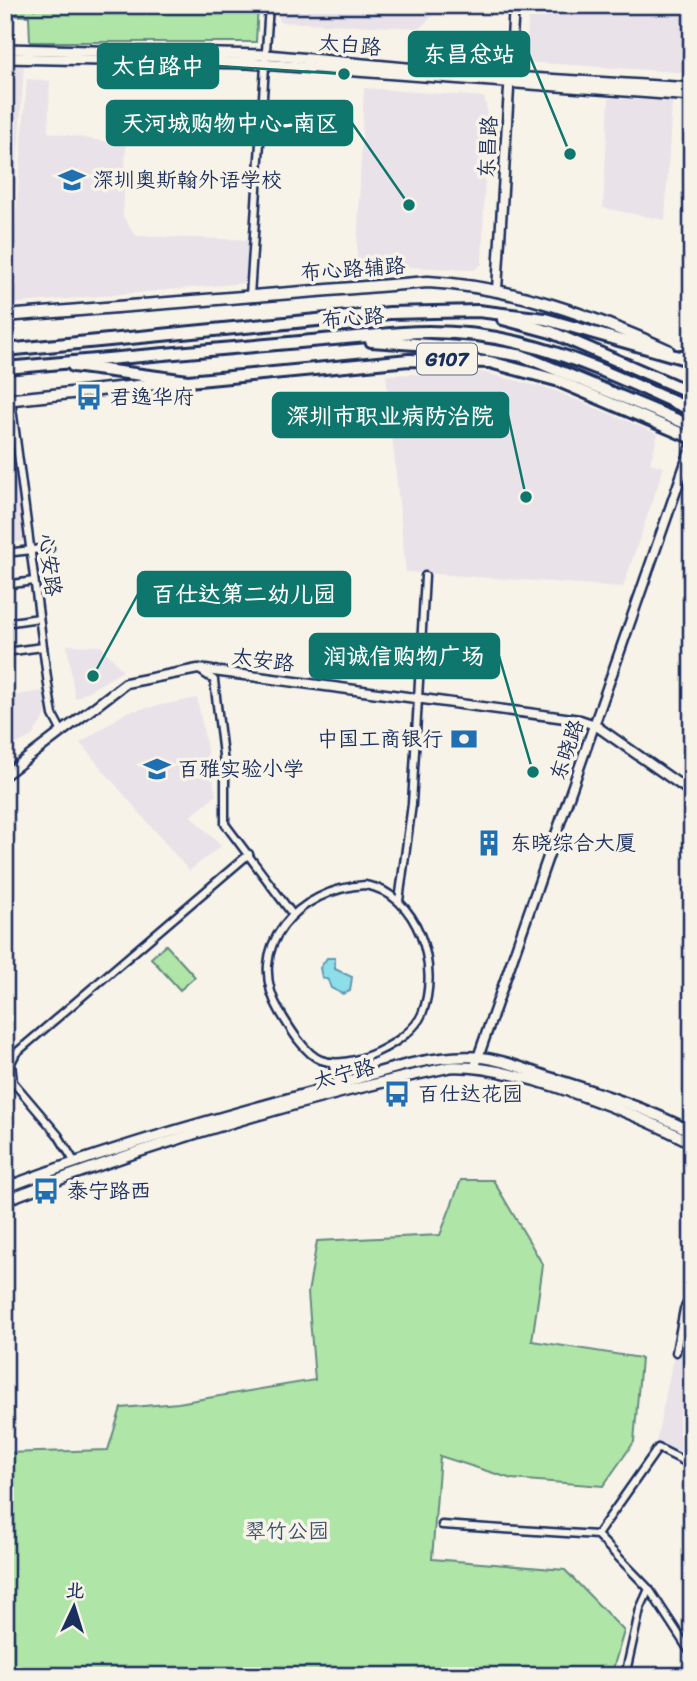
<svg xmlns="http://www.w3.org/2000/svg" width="697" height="1681" font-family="Sriracha,'LXGW WenKai TC',sans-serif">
  <rect width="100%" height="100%" fill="#f7f3e8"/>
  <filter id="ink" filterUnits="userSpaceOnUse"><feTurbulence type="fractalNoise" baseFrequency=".0143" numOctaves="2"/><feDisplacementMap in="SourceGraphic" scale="14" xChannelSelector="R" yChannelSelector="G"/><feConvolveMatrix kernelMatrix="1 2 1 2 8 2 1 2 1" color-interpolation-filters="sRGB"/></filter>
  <g filter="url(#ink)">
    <g fill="#e9e2e9">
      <path d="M280,5l70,1 94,-1 -24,23 -141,-6z"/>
      <path d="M529,5h163v68l-166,-11z"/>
      <path d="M5,65l19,1 -12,173h-7z"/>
      <path d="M27,79l23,2 -2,51 78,13 -3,71 13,20 115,4 -4,43 -238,21z"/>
      <path d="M364,88l120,9 3,12 -5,155 -8,6 -64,-3 -54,5z"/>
      <path d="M609,98l63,4 -7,118 -62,-12z"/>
      <path d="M482,372l71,18 105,44 -8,29 14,4 -41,120 -217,-15 -20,-197z"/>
      <path d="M10,411l18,130 -23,3v-132z"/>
      <path d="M67,645l34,1 22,25 -48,28z"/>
      <path d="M42,691l6,18 -4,9 -12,18 -19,10 -8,-19v-30z"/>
      <path d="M197,698l19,97 -25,21 30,30 -32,25 -109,-128 47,-31z"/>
      <path d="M692,1298v159l-36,-14 16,-79z"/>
    </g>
    <g fill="#afe5a7" stroke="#658a82" stroke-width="2">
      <path d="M5,5h31l-2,5 4,-5h220l-2,37h-226l-1,-26 -24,-1z"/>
      <path d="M166,945l29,32 -15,13 -29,-32z"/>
      <path d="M461,1180h32l50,85 -11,76 109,17 -7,84 -31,44 -91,-7 -72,-23 -8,103 133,11 59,61 -13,45h-606v-223l103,-3 13,-42 57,-5 137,-23 -7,-87 9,-52 123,-6z"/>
    </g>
    <path fill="#8edeea" stroke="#6098b2" stroke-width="2" d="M327,958h8v11l17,8 -2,14 -7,3 -12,-6 -3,-8 -6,-3 -2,-9z"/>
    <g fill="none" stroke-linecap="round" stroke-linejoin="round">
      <g stroke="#1b2f5e" stroke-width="11">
        <g id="minor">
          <path d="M250,296l19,-291"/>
          <path d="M11,400l37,285 5,30 9,17"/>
          <path d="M5,553l45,-5"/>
          <path d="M5,585l29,-4"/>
          <path d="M5,623l34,-5"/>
          <path d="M5,652l38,-5"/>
          <path d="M198,669l16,11 11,92v52l68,91"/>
          <path d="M365,885c53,8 76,83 57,129 -12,28 -72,57 -101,46 -16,-6 -32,-33 -41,-48 -38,-65 19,-123 85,-127z"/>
          <path d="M399,901l13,-97 13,-228"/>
          <path d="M332,1062l6,23"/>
          <path d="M74,1161l-16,-26 -45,-53 -2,-19 5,-10 233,-199"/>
          <path d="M676,1352l8,-43 8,-15"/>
          <path d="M442,1525l155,10 52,54 43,66"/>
          <path d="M597,1535l61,-87 34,17"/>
          <path d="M625,1676l15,-67 9,-20"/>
        </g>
      </g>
      <g stroke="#1b2f5e" stroke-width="13">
        <g id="tertiary">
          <path d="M497,290l17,-285"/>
          <path d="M5,775l121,-92 72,-14 382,51 15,5 97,68"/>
          <path d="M475,1066l217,-621"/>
        </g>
      </g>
      <g stroke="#1b2f5e" stroke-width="14">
        <g id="secondary">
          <path d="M5,49l262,6 214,20 211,13"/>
          <path d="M5,58l243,5 444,33"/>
          <path d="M5,1188c103,-40 209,-69 315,-98 49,-14 105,-36 156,-33 25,2 49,12 72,20 48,15 99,31 144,55"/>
          <path d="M5,1200c144,-56 294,-101 445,-133 62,-3 186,46 242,76"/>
        </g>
      </g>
      <g stroke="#1b2f5e" stroke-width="15">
        <g id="primary">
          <path d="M5,316l423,-34c86,5 162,33 240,68"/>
          <path d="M5,400l170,-18"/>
        </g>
      </g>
      <g stroke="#1b2f5e" stroke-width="16">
        <g id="trunk">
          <path d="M503,319l48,13 141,61"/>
          <path d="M371,341l104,7 48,8 169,70"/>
          <path d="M5,350l385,-37 88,-2 67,8 144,41"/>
          <path d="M73,366l115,15 221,-21 81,2 66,18 136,58"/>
          <path d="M5,368l397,-35c114,-8 189,33 290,77"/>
        </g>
      </g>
      <g stroke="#1b2f5e" stroke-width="16">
        <path id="motorway" d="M681,356l11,8"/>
      </g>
      <use href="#minor" stroke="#f7f3e8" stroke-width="6"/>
      <use href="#tertiary" stroke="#f7f3e8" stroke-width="8"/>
      <use href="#secondary" stroke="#f7f3e8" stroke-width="9"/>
      <use href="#primary" stroke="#f7f3e8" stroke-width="10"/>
      <use href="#trunk" stroke="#f7f3e8" stroke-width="10"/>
      <use href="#motorway" stroke="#f7f3e8" stroke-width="10"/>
    </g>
  </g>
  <defs>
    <g id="school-bare" transform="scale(2.1)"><path d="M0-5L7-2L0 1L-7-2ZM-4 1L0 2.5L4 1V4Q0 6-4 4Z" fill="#1f6fb2" stroke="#f7f3e8" stroke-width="2.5" paint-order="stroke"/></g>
    <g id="bus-bare" transform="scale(2.1)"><path d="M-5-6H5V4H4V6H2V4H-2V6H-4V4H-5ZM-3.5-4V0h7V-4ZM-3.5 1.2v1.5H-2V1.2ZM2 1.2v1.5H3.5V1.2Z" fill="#1f6fb2" stroke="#f7f3e8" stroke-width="2.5" paint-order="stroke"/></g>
    <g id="bank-bare" transform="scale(2.1)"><path d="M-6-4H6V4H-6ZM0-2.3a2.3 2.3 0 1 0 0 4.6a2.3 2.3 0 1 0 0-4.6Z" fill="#1f6fb2" stroke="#f7f3e8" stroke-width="2.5" paint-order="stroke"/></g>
    <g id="building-bare" transform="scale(2.1)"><path d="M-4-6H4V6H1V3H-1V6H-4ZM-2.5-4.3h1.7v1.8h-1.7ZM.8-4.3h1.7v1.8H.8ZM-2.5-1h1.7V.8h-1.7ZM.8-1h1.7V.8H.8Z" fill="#1f6fb2" stroke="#f7f3e8" stroke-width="2.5" paint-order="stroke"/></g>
  </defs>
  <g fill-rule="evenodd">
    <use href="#school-bare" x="72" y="180"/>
    <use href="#bus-bare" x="89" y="397"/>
    <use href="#bank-bare" x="464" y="739"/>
    <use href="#school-bare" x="157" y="769"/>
    <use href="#building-bare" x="489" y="843"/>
    <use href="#bus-bare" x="397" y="1094"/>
    <use href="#bus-bare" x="46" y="1191"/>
  </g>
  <g text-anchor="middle" stroke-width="7" stroke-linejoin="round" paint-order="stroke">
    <rect fill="#f7f3e8" stroke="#5d6a87" stroke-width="2" x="417" y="343.5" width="60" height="31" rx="5"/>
    <g font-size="19" font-weight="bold" fill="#1b2f5e">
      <text x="447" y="366">G107</text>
    </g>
    <g font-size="21" fill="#1b2f5e" stroke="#f7f3e8">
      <text transform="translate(350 45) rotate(5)" y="7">太白路</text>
      <text transform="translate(488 147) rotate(-87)" y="7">东昌路</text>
      <text transform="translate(353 269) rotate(-4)" y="7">布心路辅路</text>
      <text transform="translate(353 318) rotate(-5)" y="7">布心路</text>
      <text transform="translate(50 565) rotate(83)" y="7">心安路</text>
      <text transform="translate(263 660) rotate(7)" y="7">太安路</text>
      <text transform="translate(567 750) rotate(-71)" y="7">东晓路</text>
      <text transform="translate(344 1074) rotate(-15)" y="7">太宁路</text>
    </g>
    <g font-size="21" fill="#1b2f5e" stroke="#f7f3e8" text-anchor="start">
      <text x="93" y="187">深圳奥斯翰外语学校</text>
      <text x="110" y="404">君逸华府</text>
      <text x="443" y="746" text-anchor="end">中国工商银行</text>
      <text x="178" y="776">百雅实验小学</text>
      <text x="510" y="850">东晓综合大厦</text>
      <text x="418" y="1101">百仕达花园</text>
      <text x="67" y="1198">泰宁路西</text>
    </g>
    <g font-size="21" fill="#39536d" stroke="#f7f3e8">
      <text x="287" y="1538">翠竹公园</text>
    </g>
  </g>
  <path fill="none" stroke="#0f766e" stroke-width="2.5" d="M570 154L529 54M344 74L218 66M409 205L352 123M526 497L508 415M93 676L138 594M533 772L499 656"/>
  <g fill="#0f766e" stroke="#f7f3e8" stroke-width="2.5">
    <circle cx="570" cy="154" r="7"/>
    <circle cx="344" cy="74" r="7"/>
    <circle cx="409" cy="205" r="7"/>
    <circle cx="526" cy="497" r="7"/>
    <circle cx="93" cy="676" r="7"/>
    <circle cx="533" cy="772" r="7"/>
  </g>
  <g fill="#0f766e" stroke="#0f766e" stroke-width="2.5">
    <rect x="409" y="32" width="120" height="44" rx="7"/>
    <rect x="98" y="44" width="120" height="44" rx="7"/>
    <rect x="107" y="101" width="245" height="44" rx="7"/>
    <rect x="273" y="393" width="235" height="44" rx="7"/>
    <rect x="138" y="572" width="212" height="44" rx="7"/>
    <rect x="310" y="634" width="189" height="44" rx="7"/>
  </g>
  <g font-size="23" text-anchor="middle" font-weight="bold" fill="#fff">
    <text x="469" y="62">东昌总站</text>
    <text x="158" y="74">太白路中</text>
    <text x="230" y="131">天河城购物中心-南区</text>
    <text x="390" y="424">深圳市职业病防治院</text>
    <text x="244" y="602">百仕达第二幼儿园</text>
    <text x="404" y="664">润诚信购物广场</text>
  </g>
  <rect width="697" height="1681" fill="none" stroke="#f7f3e8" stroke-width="28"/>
  <rect x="14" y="14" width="669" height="1653" fill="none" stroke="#1b2f5e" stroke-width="2.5" filter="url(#ink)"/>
  <g transform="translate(74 1607) rotate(4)" stroke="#f7f3e8" stroke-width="5" paint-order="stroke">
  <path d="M0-5L12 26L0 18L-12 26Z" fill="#1b2f5e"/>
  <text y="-10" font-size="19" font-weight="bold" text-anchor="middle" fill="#1b2f5e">北</text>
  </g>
</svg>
